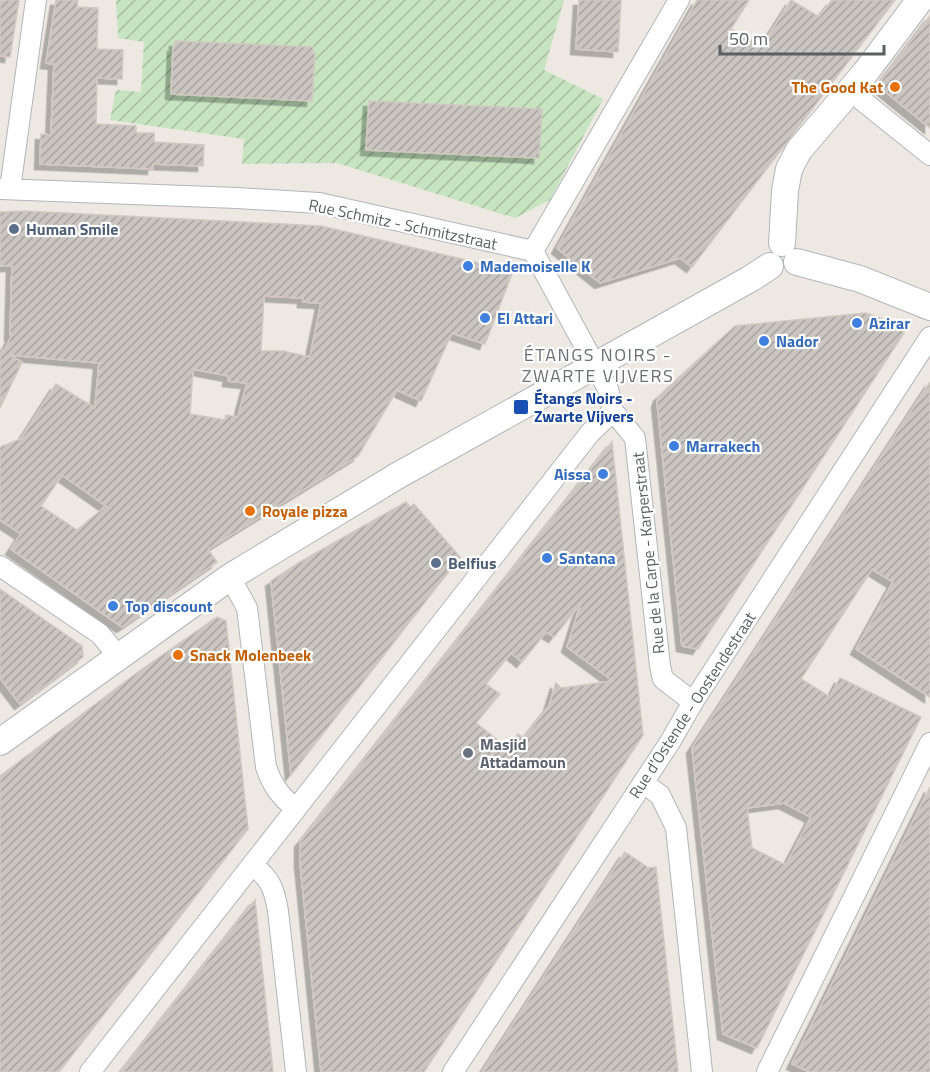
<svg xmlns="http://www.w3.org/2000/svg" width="930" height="1072" font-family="'Titillium Web',sans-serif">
  <defs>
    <pattern id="garden-furrows" width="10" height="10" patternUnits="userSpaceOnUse" patternTransform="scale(1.5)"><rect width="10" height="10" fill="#c6e4bf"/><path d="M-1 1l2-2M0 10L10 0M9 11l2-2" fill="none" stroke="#a4bc9f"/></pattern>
    <pattern id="building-hatch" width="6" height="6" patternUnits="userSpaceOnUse" patternTransform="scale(1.5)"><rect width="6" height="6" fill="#cac5c1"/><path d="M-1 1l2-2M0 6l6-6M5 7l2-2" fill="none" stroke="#a7a3a0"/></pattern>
    <filter id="shadow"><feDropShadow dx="-5.5" dy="5.5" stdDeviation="0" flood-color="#0004"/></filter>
  </defs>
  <rect width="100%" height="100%" fill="#ede8e2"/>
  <path fill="url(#garden-furrows)" d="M116,0h448l-20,70 59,29 -53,101 -35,18 -178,-55 -95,1 2,-25 -134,-19 6,-30 25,2 3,-50 -26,-4z"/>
  <g fill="url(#building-hatch)" stroke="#d1c9c0" stroke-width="1.5" fill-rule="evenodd" filter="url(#shadow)">
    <path d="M0,0h19l-9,57 -10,-1z"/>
    <path d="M56,0h22l-1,7 21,1 -1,41 26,1 -1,29 -25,-1 -1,46 40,2v7h18v9l50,3 -1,21 -50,-2v5l-113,-5 1,-30 10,1 3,-71 -8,-1z"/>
    <path d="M579,0h42l-3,52 -42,-3z"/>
    <path d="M697,0h52l-18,29 31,17 29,-46 28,17 13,-17h63l-203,267 -12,-9 -80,25 -43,-35z"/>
    <path d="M930,16v112l-48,-39 -1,-8z"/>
    <path d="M175,41l138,6v6h2l-3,48 -141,-7 2,-48h2z"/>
    <path d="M369,101l173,8 -3,49 -173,-8z"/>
    <path d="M24,211l297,15 192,45 -28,73 -33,-11 -31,68 -24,-11 -39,66 -150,93 9,13 -95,65 -111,-78 10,-15 -21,-14v-73l21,-8 35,-55 39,24 4,-45 -90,-8 13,7 -22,46v-59l4,2 8,-16h-2l2,-69h-12v-54zM264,296l39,2v4l18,1 -11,54 -27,-6h-22zM193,369l36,7 -1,5 19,2 -9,34 -12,-2 -1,5 -35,-6zM62,475l44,31 -29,24 -36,-24z"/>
    <path d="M866,313l35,12 3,8 -206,316 -16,-3 -25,-244 2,-6 76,-70z"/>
    <path d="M930,382v315l-74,-48 37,-67 -21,-13 -71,110 29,18 10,-19 81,39 -164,331 -34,-14 -31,-286zM784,803l27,14 -25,48 -34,-17 -5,-40z"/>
    <path d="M612,442l31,293 -219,337h-103l-21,-210v-20zM581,603l-14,44 46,34 -52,7 -5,-5 -7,23 -25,32 -6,-4 -11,13 -31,-24 24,-29 -14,-10 25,-31 11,9 24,-30 8,5z"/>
    <path d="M406,502l4,5 4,-3 46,53 -169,218 -20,-194 29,-19z"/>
    <path d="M0,589l82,57 1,11 -63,47 -20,-26z"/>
    <path d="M217,617l9,4 22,208 -189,243h-59v-296l138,-104z"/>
    <path d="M930,787v285h-120l-18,-8z"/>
    <path d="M625,852l24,16 7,-1 22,205h-196z"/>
    <path d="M255,900l18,172h-152l45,-58z"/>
  </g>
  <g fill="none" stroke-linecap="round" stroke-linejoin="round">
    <g stroke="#b2b6b9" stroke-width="22">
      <g id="minor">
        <path d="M849,90l81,65"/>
        <path d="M0,189l237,9 82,5 214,48 75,138 5,22 22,27 25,228 3,13 30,23"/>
        <path d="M10,189l26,-189"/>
        <path d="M533,251l146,-251"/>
        <path d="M0,566l100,68 18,22"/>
        <path d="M230,577l17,31 19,159c6,18 14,29 29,41"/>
        <path d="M643,783l17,12 16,33 26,244"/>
        <path d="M253,865c18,15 21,23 25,46l18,161"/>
        <path d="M90,1072l500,-639 23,-22"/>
        <path d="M453,1072l217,-330 23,-40 237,-365"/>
        <path d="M767,1072l163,-329"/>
      </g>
    </g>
    <g stroke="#b2b6b9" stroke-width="28">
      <g id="tertiary">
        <path d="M782,243l3,-52 4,-22 10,-19 66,-77 55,-73"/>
        <path d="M797,262l63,17 70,28"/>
        <path d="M0,742l230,-165 167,-101 353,-197 20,-13"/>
      </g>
    </g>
    <use href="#minor" stroke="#fff" stroke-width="20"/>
    <use href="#tertiary" stroke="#fff" stroke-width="26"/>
  </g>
  <g fill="#e8710a" stroke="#fff" stroke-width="2">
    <circle cx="895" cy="87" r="6"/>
    <circle cx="250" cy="511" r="6"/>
    <circle cx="178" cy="655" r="6"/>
  </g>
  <g fill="#5c6f8a" stroke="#fff" stroke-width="2">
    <circle cx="14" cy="229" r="6"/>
    <circle cx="436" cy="563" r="6"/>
  </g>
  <g fill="#3f7fe0" stroke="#fff" stroke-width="2">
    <circle cx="468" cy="266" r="6"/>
    <circle cx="485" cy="318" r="6"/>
    <circle cx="857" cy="323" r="6"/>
    <circle cx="764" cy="341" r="6"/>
    <circle cx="674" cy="446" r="6"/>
    <circle cx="603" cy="474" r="6"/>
    <circle cx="547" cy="558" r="6"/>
    <circle cx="113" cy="606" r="6"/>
  </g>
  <rect fill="#1a4fb4" stroke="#fff" stroke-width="2" x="513" y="399" width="16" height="16" rx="3"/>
  <circle fill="#6b7280" stroke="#fff" stroke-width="2" cx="468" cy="753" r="6"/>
  <g text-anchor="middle" stroke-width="4.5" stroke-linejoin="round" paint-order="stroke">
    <g font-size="16" font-weight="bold" fill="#c56008" stroke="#fff" text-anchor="start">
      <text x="883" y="93" text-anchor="end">The Good Kat</text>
      <text x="262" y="517">Royale pizza</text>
      <text x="190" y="661">Snack Molenbeek</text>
    </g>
    <g font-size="16" fill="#5a5f62" stroke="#fff">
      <text transform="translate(403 224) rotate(12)" y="6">Rue Schmitz - Schmitzstraat</text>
      <text transform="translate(648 553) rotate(-96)" y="6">Rue de la Carpe - Karperstraat</text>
      <text transform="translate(692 705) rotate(-57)" y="6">Rue d'Ostende - Oostendestraat</text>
    </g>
    <g font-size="16" font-weight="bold" fill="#4e5e75" stroke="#fff" text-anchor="start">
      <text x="26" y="235">Human Smile</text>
      <text x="448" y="569">Belfius</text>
    </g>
    <g font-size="16" font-weight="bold" fill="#366cbe" stroke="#fff" text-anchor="start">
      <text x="480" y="272">Mademoiselle K</text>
      <text x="497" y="324">El Attari</text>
      <text x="869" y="329">Azirar</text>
      <text x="776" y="347">Nador</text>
      <text x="686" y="452">Marrakech</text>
      <text x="591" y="480" text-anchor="end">Aissa</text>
      <text x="559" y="564">Santana</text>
      <text x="125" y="612">Top discount</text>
    </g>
    <g font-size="16" font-weight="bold" fill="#164399" stroke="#fff" text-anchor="start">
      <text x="534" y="404">Étangs Noirs -<tspan x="534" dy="18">Zwarte Vijvers</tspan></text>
    </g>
    <g font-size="16" font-weight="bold" fill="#5b616d" stroke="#fff" text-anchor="start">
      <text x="480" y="750">Masjid<tspan x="480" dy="18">Attadamoun</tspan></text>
    </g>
    <g font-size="18" letter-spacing="1.5" fill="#6b7174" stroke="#fff">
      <text x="598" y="361">ÉTANGS NOIRS -<tspan x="598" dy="21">ZWARTE VIJVERS</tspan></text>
    </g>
  </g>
  <path d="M720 45v9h164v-9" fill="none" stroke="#5a5f62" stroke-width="3"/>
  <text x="729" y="45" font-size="18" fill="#5a5f62" stroke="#ffffff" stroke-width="4.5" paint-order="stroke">50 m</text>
</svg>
